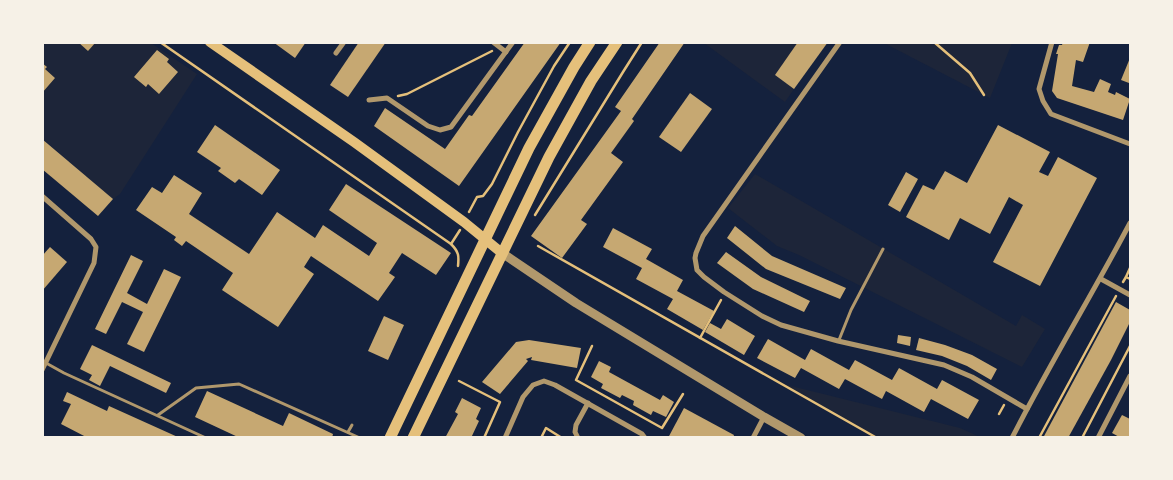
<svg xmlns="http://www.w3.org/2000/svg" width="1173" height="480" font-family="Helvetica,sans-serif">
  <rect width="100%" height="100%" fill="#14213d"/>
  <g fill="#1d2539">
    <path d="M43,43h108l46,31 -77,120 -7,5 -70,-60z"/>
    <path d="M704,43h94l-23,32 19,14 -9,13z"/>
    <path d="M884,43h128l-22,55z"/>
    <path d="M755,174l261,152 6,-11 23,14 -23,38 -223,-112 -22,-9 -49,-38z"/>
    <path d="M779,383l181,45 20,9h-103z"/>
  </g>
  <g fill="#c6a872">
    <path d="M78,42h18l-8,9z"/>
    <path d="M273,42h33l-11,16z"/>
    <path d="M359,42h27l-38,55 -18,-12z"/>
    <path d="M525,42h36l-102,144 -85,-60 11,-18 60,41 24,-34 3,1z"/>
    <path d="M660,42h25l-53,77 2,2 -23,32 12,9 -42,58 6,4 -25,34 -31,-22 90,-125 -6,-4z"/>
    <path d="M798,42h30l-34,47 -19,-14z"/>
    <path d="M1063,42h27l-7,20 -7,-2 -4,26 22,6 6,-13 11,5 -3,8 7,3 1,-3 14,7 -7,21 -66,-22 -5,-7 6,-37h-2l3,-9h3z"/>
    <path d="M157,50l12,9 -2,3 11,10 -19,22 -11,-10 -2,3 -12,-10z"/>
    <path d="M1130,58v22l-1,3 -8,-3z"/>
    <path d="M42,63l5,4 -2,2 10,9 -13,15z"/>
    <path d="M690,93l22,16 -31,43 -22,-15z"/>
    <path d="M215,125l65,45 -18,25 -23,-16 -4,4 -17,-12 3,-3 -24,-16z"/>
    <path d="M998,125l52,27 -11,20 9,4 10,-19 39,21 -57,108 -47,-24 30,-57 -14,-8 -19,37 -30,-16 -11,22 -43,-23 17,-32 11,5 11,-19 22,12z"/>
    <path d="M42,139l71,60 -15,17 -56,-47z"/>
    <path d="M906,172l12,7 -18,33 -12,-7z"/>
    <path d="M174,175l28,18 -13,21 60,40 28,-42 38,26 8,-13 46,31 8,-13 -48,-33 17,-26 105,69 -15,22 -34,-22 -13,20 6,4 -17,24 -67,-45 -7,11 10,7 -36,53 -56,-37 11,-17 -47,-32 -4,5 -8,-6 2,-3 -40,-27 16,-23 10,6z"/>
    <path d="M735,226l37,30 74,32 -6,11 -74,-30 -39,-31z"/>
    <path d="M613,228l39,21 -6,10 37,21 -6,11 37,20 -11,19 -36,-21 6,-10 -37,-20 6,-11 -39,-21z"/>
    <path d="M50,247l17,15 -25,29v-35z"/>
    <path d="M726,252l35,25 49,24 -6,11 -51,-23 -36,-26z"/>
    <path d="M131,255l12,6 -16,32 20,11 17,-35 17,8 -37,75 -17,-8 16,-32 -21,-10 -16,32 -11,-5z"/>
    <path d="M1116,302l14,8v12l-19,38 -43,78h-25z"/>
    <path d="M384,316l20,9 -16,35 -20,-9z"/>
    <path d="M727,319l28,17 -11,19 -39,-23 5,-9 11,6z"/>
    <path d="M898,335l13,2 -1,9 -13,-3z"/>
    <path d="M919,338l26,7 27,10 25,14 -6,11 -24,-14 -25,-10 -26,-6z"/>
    <path d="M768,339l37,21 6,-11 38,21 6,-10 37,20 7,-12 38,21 5,-9 37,20 -11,19 -37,-20 -7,13 -38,-21 -4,8 -37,-20 -6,10 -38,-21 -6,10 -38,-20z"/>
    <path d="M529,340l52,8 -4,20 -46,-8 1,-3 -6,2 2,2 -28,33 -18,-12 34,-40z"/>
    <path d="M92,345l79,38 -5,10 -56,-27 -10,20 -11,-6 3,-5 -12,-6z"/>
    <path d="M599,361l12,6 -2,5 51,28 3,-5 11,7 -8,15 -13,-6 -2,4 -18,-10 1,-4 -12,-6 -2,3 -19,-10 2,-4 -12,-7z"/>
    <path d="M207,391l76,35 6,-13 44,21 -1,4h-92l-45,-21z"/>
    <path d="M67,392l40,19 2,-5 71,32h-92l-27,-14 10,-20 -8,-3z"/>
    <path d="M462,398l19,10 -5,11 3,2 -8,17h-26l13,-24 -3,-2z"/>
    <path d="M684,408l50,27 -1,3h-65z"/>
    <path d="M1122,415l8,4v19h-9l-9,-5z"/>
  </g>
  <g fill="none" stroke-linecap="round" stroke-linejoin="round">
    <g stroke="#e5c07b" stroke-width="2.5">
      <path d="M160,42l291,202c8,8 8,12 7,22"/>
      <path d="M934,42l36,31 14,22"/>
      <path d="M398,96l9,-2 85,-43"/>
      <path d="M469,212l8,-15 6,-1 9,-12 26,-52 36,-66 16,-24"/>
      <path d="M535,215l88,-143 19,-30"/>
      <path d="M451,244l9,-14"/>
      <path d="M538,246l339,192"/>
      <path d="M1130,268l-4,9 4,2"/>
      <path d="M1123,282l3,-5"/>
      <path d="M700,338l21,-38"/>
      <path d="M592,346l-16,34 86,48 21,-34"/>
      <path d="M459,381l41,21 -16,36"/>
      <path d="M999,414l5,-9"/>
      <path d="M541,438l5,-10 16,10"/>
      <path d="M1039,438l77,-142"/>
      <path d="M1082,438l48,-92"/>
    </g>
    <g stroke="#b1986c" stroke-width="3">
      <path d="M839,340l12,-30 32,-61"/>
      <path d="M46,363l18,10 142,65"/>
      <path d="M158,415l38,-27 43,-4 121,54"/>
      <path d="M348,432l4,-7"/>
    </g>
    <g stroke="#b1986c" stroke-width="5">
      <path d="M493,42l13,10"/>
      <path d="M840,42l-137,194 -7,17 -1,5 2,12 7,7 20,15 38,24 19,9 57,16 106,24 28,12 55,32"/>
      <path d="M1052,42l-13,47 4,12 8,13 79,30"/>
      <path d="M336,53l8,-11"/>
      <path d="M369,100l18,-2 41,28 12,4 11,-3 62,-85"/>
      <path d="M42,196l49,43 5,8 -2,16 -52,107"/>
      <path d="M1101,279l29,16"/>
      <path d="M505,438l18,-41 10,-12 11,-4 11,4 87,49 3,4"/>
      <path d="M578,438l-3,-6 1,-7 12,-22"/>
      <path d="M753,438l11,-21"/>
      <path d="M1012,438c37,-73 80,-143 118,-215"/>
      <path d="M1098,438l32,-62"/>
    </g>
    <path stroke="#b1986c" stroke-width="9" d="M502,253l74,50 188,114 37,21"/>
    <path stroke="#e5c07b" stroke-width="10" d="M210,42l144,100 110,80 38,31"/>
    <g stroke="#e5c07b" stroke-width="11">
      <path d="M390,438l139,-290 45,-81 16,-25"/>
      <path d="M413,438l136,-281 42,-76 26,-39"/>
    </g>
  </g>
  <rect width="1173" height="480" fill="none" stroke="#f6f1e7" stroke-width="88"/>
</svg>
